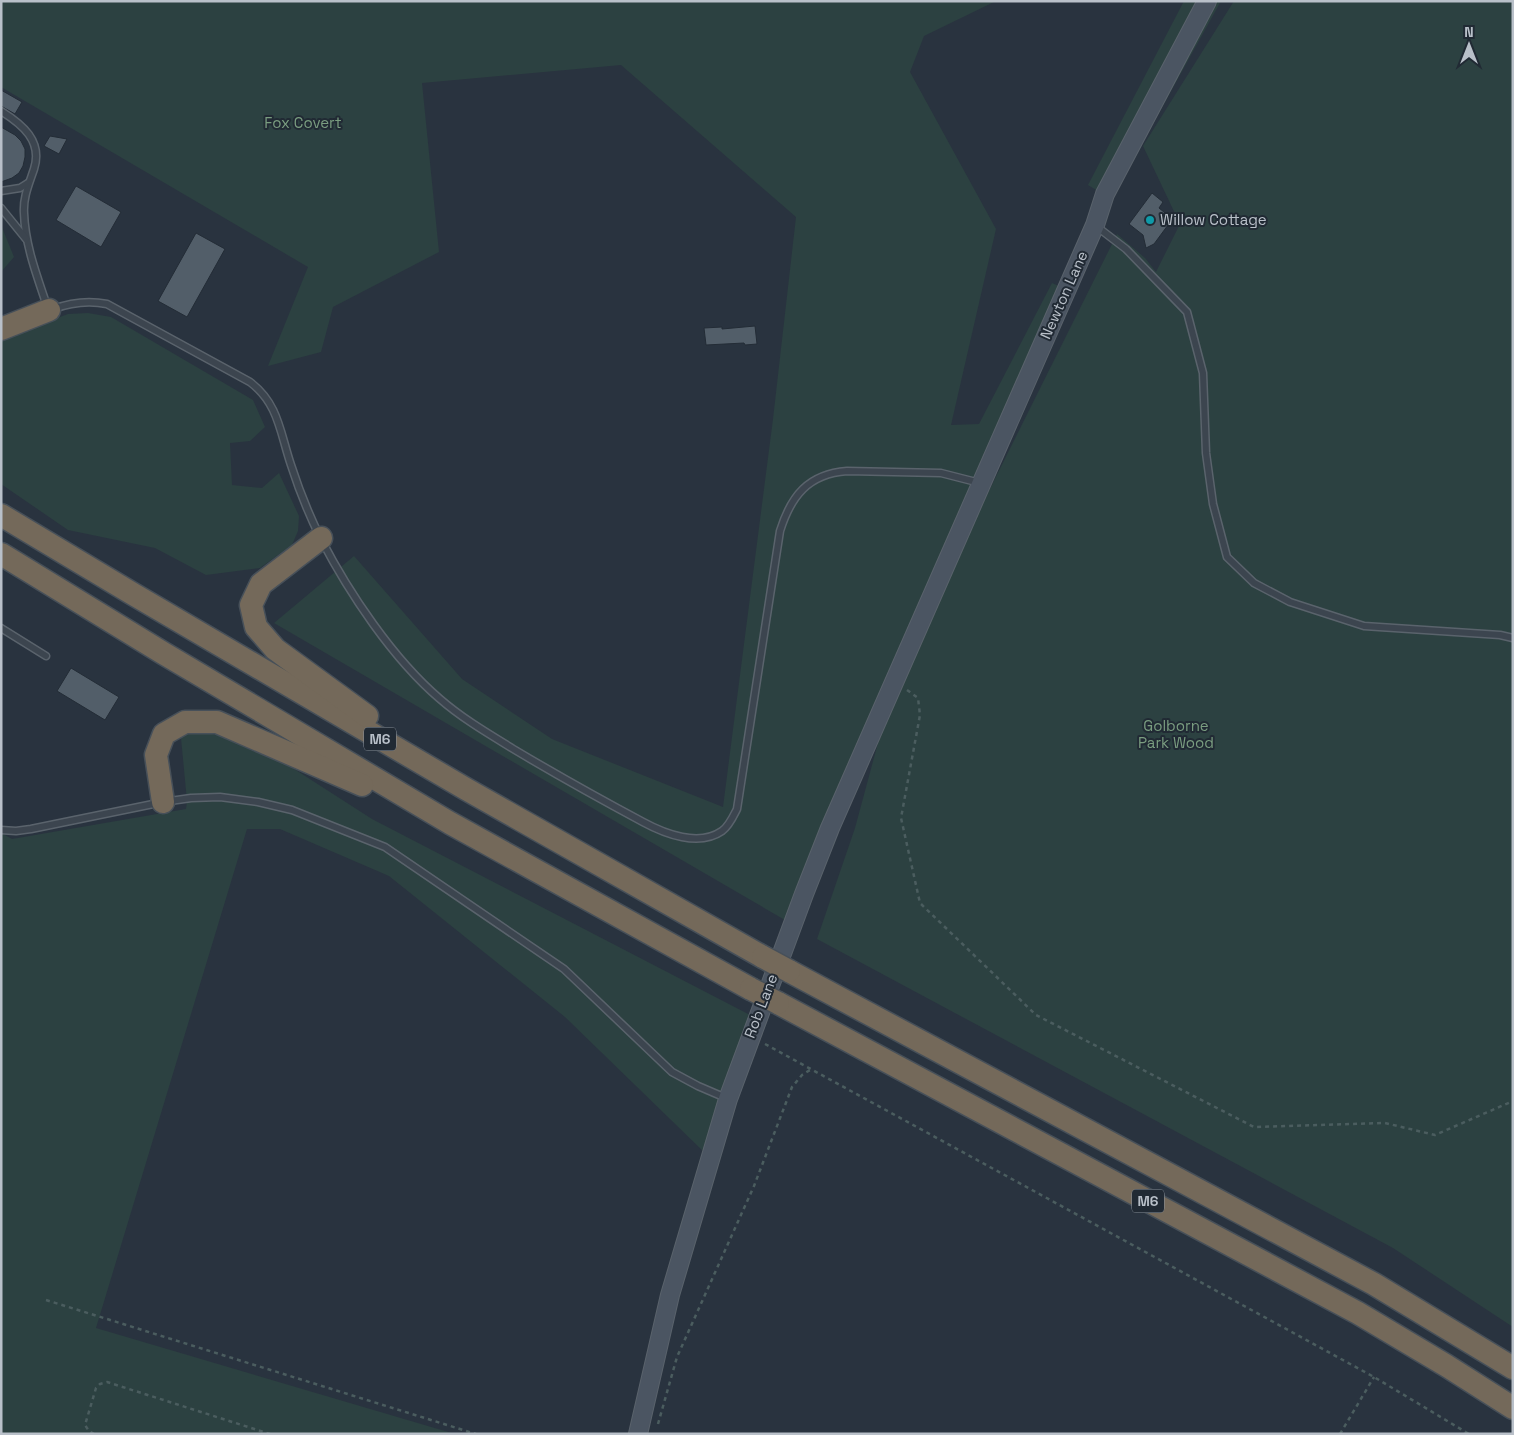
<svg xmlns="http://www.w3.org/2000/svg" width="1514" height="1435" font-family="'Space Grotesk',sans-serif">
  <rect width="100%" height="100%" fill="#29333f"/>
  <g fill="#2c4141">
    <path d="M1,1h995l-72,35 -14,36 86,157 -45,196 28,-1 73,-141 13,6 -160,370 212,-425 28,24 11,14 24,-48 -37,-78 91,-145h279v1326l-120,-79 -576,-309 38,-111 37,-137 -95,236 -523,-304 80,-67 108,123 90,60 171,68 50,-388 23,-202 -175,-152 -199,18 17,169 -106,55 -12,45 -53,14 40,-99 -307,-180z"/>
    <path d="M1184,1h37l-110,198 -23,-14z"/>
    <path d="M1,225l13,32 -13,15z"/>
    <path d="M88,313l23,4 142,83 12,27 -15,14 -20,2 2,42 30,3 17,-15 20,43 -1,15 -6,14 -32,23 -54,7 -51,-27 -87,-18 -67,-46v-145l67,-25z"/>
    <path d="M183,729l17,2 33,8 55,26 84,54 380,197 -47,137 -140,-136 -176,-141 -109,-47h-33l-151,499 359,106h-454v-601l11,6 174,-30 1,-8 -6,-63z"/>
  </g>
  <g fill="#525e69" stroke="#232c36">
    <path d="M1,90l21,12 -7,12 -14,-8z"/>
    <path d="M1,127l14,8 6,6 4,8v8l-2,9 -4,7 -7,5 -11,4z"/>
    <path d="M50,136l17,3 -8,15 -15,-8z"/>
    <path d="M76,186l45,26 -20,35 -45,-27z"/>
    <path d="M1152,193l11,9 -4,6 11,9 -3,6 1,2 -14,19 -8,4 -3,-13 -14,-11z"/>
    <path d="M196,233l29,16 -38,68 -29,-16z"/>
    <path d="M755,326l2,18 -12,1 -1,-2 -38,2 -2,-17 18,-1v2z"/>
    <path d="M71,668l48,29 -14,23 -48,-29z"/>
  </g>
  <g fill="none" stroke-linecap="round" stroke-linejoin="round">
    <g stroke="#5a636c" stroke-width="9">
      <g id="lane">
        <path d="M1,111c21,13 42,30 33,58 -5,15 -11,28 -10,44 1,32 13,63 23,93"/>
        <path d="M1,191l19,-3 8,-5"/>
        <path d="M1,208l25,31"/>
        <path d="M1096,226l30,23 61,63 16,61 3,80 7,51 14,53 27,26 36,19 74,24 136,9 13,3"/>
        <path d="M53,309c19,-7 35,-9 54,-5l143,78c29,22 30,51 41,83 8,25 18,50 30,74 28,54 72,120 119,160 23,20 49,35 75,51 42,25 85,49 128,72 22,12 56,25 79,9 7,-5 11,-14 15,-22l43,-278c11,-35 28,-57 67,-60l94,2 39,10"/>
        <path d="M1,628l45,28"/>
        <path d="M1,830l15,1 15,-2 132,-27 28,-4 29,-1 38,5 34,8 93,37 179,122 108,103 26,14 28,12"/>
      </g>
    </g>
    <g stroke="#5a636c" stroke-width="20">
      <path id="secondary" d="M638,1434l32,-139 58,-196 76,-205 26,-66 265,-603 10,-31 102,-193"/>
    </g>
    <g stroke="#475059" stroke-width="25">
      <g id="highway">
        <path d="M1,329l48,-19"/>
        <path d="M1,515l132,79 333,195 297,168"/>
        <path d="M321,538l-60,46 -10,21 5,22 19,22 92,67"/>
        <path d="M1,554l162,99 287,170 301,166"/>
        <path d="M163,802l-7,-47 8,-21 21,-12h32l145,63"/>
        <path d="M789,971l585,313 139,84"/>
        <path d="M778,1003l580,310 89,53 66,42"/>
      </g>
    </g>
    <g stroke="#4b5d5f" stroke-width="2.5" stroke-dasharray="4 4" stroke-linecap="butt">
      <path d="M907,690l11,8 2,17 -19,103 19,85 116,112 218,112 131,-4 50,12 78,-34"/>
      <path d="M765,1044l609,333 95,57"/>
      <path d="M46,1300l430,134"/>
      <path d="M658,1424l19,-67 77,-171 38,-99 10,-12 8,-5"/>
      <path d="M94,1434l-5,-3 -4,-6 11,-37 4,-4 7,-2 163,52"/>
      <path d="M1340,1434l34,-57"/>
    </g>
    <use href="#lane" stroke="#3c454f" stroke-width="6"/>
    <use href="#secondary" stroke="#4b5562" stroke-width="18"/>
    <use href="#highway" stroke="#74695a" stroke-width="22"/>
    <g stroke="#475059" stroke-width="25" stroke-linecap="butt">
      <g id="highway-bridge">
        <path d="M763,957l26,14"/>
        <path d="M751,989l27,14"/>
      </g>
    </g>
    <use href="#highway-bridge" stroke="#74695a" stroke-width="22"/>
  </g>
  <circle fill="#0f9aa8" stroke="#212a34" stroke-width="2" cx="1150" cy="220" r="5"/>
  <g text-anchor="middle" stroke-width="4" stroke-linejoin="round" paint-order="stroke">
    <g fill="#212a34" stroke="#8b939c" stroke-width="1">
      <rect x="364" y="727.5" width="32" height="23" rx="4"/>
      <rect x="1132" y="1189.5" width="32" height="23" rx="4"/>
    </g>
    <g font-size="14" font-weight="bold" fill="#b9c0c9">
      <text x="380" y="744">M6</text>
      <text x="1148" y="1206">M6</text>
    </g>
    <g font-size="15" fill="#7a9d80" stroke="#212a34">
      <text x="303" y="128">Fox Covert</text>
      <text x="1176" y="731">Golborne<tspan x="1176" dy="17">Park Wood</tspan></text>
    </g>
    <g font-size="15" fill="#b9c0c9" stroke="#212a34" text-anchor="start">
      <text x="1160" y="225">Willow Cottage</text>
    </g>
    <g font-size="15" fill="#b9c0c9" stroke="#212a34">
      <text transform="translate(1064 295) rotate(-66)" y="5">Newton Lane</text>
      <text transform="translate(761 1006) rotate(-69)" y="5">Rob Lane</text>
    </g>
  </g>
  <rect width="1514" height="1435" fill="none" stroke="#b9c0c9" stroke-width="5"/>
  <g transform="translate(1469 45)" stroke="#212a34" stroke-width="4" paint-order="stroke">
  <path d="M0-4L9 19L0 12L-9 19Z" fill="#b9c0c9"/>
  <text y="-8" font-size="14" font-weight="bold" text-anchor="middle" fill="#b9c0c9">N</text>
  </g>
</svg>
